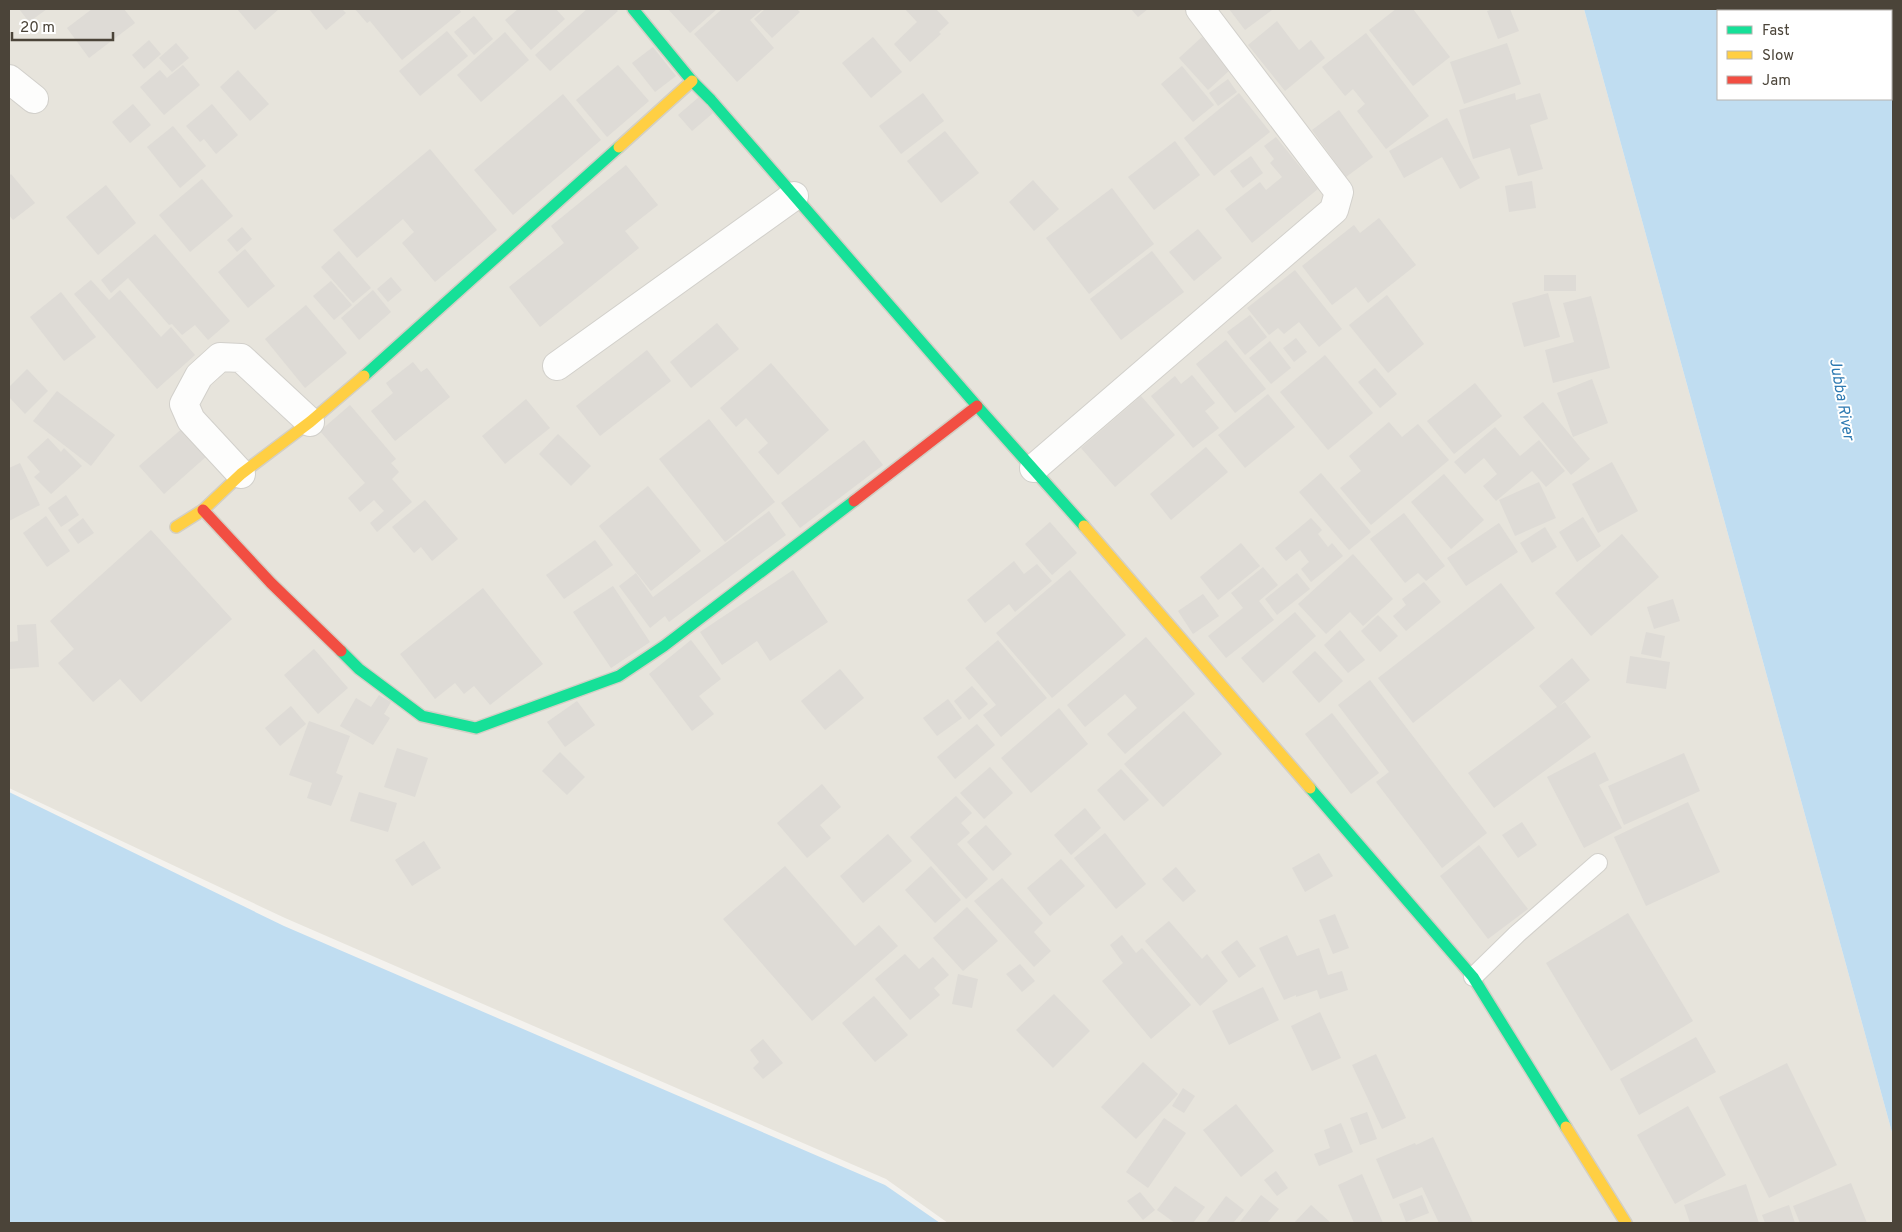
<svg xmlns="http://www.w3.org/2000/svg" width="1902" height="1232" font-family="Overpass,sans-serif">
  <rect width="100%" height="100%" fill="#f4f2ee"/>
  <path fill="#e7e4dc" d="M9,9h1575l309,1127v87h-945l-62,-44 -601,-261 -276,-130z"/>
  <g fill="#c0ddf1" fill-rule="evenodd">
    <path d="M1584,9h309v1127zM1718,11h173v88h-173z"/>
    <path d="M9,792l275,134 601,259 55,38h-931z"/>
  </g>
  <g fill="#dedbd6">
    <path d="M19,9h28l-18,13z"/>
    <path d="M92,9h32l11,14 -46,35 -22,-30z"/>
    <path d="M237,9h42l-24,21z"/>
    <path d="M309,9h33l4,4 -20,17z"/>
    <path d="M355,9h104l2,3 -59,48 -32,-39 -3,2z"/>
    <path d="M518,9h38l9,10 -34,31 -26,-30z"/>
    <path d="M587,9h29l2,2 -68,60 -15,-16z"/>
    <path d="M668,9h49l-27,24z"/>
    <path d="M722,9h41l-13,11 24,28 -37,34 -43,-48z"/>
    <path d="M765,9h32l3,3 -28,26 -18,-19z"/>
    <path d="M905,9h31l13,14 -10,9 2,2 -31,28 -16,-18 23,-22z"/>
    <path d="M1131,9h17l-10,8z"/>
    <path d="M1229,9h42l1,1 -27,20z"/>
    <path d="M1396,9h17l37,48 -37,29 -44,-56z"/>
    <path d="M1493,9h17l9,22 -21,8 -11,-28z"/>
    <path d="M474,16l19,23 -19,16 -20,-23z"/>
    <path d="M1277,21l22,29 12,-10 14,18 -40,33 -37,-46z"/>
    <path d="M447,31l21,25 -48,40 -21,-25z"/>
    <path d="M505,32l24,28 -48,42 -24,-27z"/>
    <path d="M1366,33l63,83 -43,33 -29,-38 8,-7 -12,-15 -8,7 -23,-29z"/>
    <path d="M873,37l29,35 -31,26 -29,-35z"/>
    <path d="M1202,37l29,32 -23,21 -29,-32z"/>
    <path d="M149,40l12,14 -17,15 -12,-14z"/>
    <path d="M176,43l13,15 -17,14 -13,-14z"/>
    <path d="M1507,43l14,41 -57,20 -14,-42z"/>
    <path d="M653,47l23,29 -21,16 -23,-29z"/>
    <path d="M183,65l17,20 -36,30 -24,-28 20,-17 7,8z"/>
    <path d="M618,65l31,36 -42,36 -31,-37z"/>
    <path d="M1182,66l32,39 -21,17 -32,-38z"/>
    <path d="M238,70l31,34 -19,17 -30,-34z"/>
    <path d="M1228,79l9,13 -19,14 -9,-13z"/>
    <path d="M923,93l21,28 -43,33 -22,-28z"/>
    <path d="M1239,93l31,39 -56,44 -30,-38z"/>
    <path d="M1515,93l1,7 24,-7 8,26 -18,6 13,44 -25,7 -8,-28 -37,11 -14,-49z"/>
    <path d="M563,94l38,46 -88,75 -39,-45z"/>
    <path d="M699,97l14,16 -21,18 -14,-16z"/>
    <path d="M133,104l18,21 -21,18 -18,-21z"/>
    <path d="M212,104l26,31 -22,19 -12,-15 -4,3 -14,-16z"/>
    <path d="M1339,110l34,47 -27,20 -34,-47z"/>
    <path d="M1447,118l33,60 -20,11 -18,-32 -38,21 -15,-27z"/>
    <path d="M173,126l33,40 -26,22 -33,-41z"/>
    <path d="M945,131l34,42 -38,30 -34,-42z"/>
    <path d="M1276,137l42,52 -66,54 -27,-34 35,-27 6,8 16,-13 -12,-14 4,-4 -10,-13z"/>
    <path d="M1175,141l25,34 -46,35 -26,-33z"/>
    <path d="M430,149l67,81 -62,52 -33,-39 12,-11 -11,-13 -46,39 -24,-28z"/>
    <path d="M1251,156l12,17 -20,15 -13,-17z"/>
    <path d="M626,165l32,40 -33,26 14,17 -99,79 -31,-40 55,-44 -13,-17z"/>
    <path d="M11,174l24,29 -22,17 -4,-5v-39z"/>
    <path d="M202,179l31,37 -43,36 -31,-37z"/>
    <path d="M1033,180l26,29 -25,22 -25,-29z"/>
    <path d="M1532,181l4,27 -27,4 -4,-26z"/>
    <path d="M106,185l30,38 -38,32 -32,-38z"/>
    <path d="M1112,188l42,56 -65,50 -43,-56z"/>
    <path d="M1379,218l37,47 -48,38 -12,-16 -24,18 -30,-39 52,-41 6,8z"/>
    <path d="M242,227l10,12 -15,13 -10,-12z"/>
    <path d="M1198,229l24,29 -28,23 -25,-29z"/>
    <path d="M155,234l75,87 -22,19 -13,-15 -13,10 -10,-11 -3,1 -41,-47 -17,15 -10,-13z"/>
    <path d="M245,249l30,37 -27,22 -30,-36z"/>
    <path d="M339,251l32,37 -18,15 -32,-36z"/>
    <path d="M1152,251l32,41 -63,48 -31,-41z"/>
    <path d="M1295,270l47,59 -23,18 -20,-25 -15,12 -6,-6 -9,7 -22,-27z"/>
    <rect x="1544" y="275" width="32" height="16"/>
    <path d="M391,277l11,13 -14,12 -11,-13z"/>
    <path d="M91,280l18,20 11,-10 41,47 10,-10 24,28 -38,34 -83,-95z"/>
    <path d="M331,281l21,24 -18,15 -21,-24z"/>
    <path d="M373,290l18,22 -32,28 -18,-22z"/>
    <path d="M61,292l35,45 -32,24 -34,-44z"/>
    <path d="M1548,293l12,44 -36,10 -12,-44z"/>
    <path d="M1387,295l37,49 -36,29 -39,-48z"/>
    <path d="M1591,296l19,72 -57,15 -8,-33 29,-8 -11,-39z"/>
    <path d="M306,305l41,48 -42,35 -40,-49z"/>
    <path d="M1250,315l17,22 -22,18 -18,-23z"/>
    <path d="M717,323l22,26 -48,39 -21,-26z"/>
    <path d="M1296,338l11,14 -13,10 -11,-14z"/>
    <path d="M1226,340l40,49 -31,24 -39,-49z"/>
    <path d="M1270,341l21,27 -20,16 -22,-26z"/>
    <path d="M647,350l24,31 -71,55 -24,-30z"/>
    <path d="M1325,355l48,58 -45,37 -48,-58z"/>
    <path d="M413,362l8,10 6,-4 23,29 -55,44 -24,-30 22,-18 -7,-10z"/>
    <path d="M771,363l58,67 -51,45 -20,-23 10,-9 -22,-25 -10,9 -16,-19z"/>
    <path d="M1375,368l22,26 -17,14 -22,-26z"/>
    <path d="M27,369l21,22 -23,23 -16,-17v-10z"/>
    <path d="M1192,375l23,28 -10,8 14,17 -26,20 -42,-52 24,-20 6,8z"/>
    <path d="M1592,379l16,44 -35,14 -16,-44z"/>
    <path d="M1475,383l27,33 -48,38 -27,-33z"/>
    <path d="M57,391l58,44 -24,31 -58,-45z"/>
    <path d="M1268,394l27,33 -50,41 -27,-33z"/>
    <path d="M1141,396l34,39 -60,52 -34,-39z"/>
    <path d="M526,399l24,29 -45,36 -23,-28z"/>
    <path d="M1543,402l47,57 -19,16 -48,-58z"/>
    <path d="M350,405l46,54 -5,4 8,9 -7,7 20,23 -35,30 -7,-9 14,-12 -10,-11 -14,12 -12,-14 17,-15 -45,-52z"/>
    <path d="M709,419l66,83 -50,40 -66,-83z"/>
    <path d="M1389,422l13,15 16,-13 31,36 -78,65 -31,-37 21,-17 -12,-15z"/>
    <path d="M184,427l24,28 -44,39 -25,-28z"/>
    <path d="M1495,427l25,29 19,-16 26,31 -19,16 -14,-16 -36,30 -13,-15 14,-12 -13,-16 -19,16 -11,-12z"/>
    <path d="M558,434l33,32 -20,20 -32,-32z"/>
    <path d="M48,438l13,14 3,-4 18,18 -31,28 -17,-17 6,-5 -13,-15z"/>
    <path d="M864,440l19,25 -83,63 -19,-25z"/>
    <path d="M1206,447l22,25 -57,48 -21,-26z"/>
    <path d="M1612,462l26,49 -40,22 -26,-49z"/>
    <path d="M20,463l20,42 -31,16v-53z"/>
    <path d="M1321,473l50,59 -22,18 -50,-58z"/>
    <path d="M1444,474l40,46 -33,29 -40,-47z"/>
    <path d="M1539,482l17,36 -41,18 -16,-36z"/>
    <path d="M648,486l53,65 -50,40 -52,-65z"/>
    <path d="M66,495l13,20 -18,12 -13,-19z"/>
    <path d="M425,500l33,39 -26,22 -11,-14 -7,6 -22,-26z"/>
    <path d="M769,511l17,24 -117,87 -4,-6 -15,12 -31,-42 17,-13 17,24z"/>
    <path d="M1404,513l41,53 -19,15 -8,-8 -13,10 -35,-44z"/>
    <path d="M46,516l24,35 -23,16 -24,-34z"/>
    <path d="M1583,517l18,29 -24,16 -18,-30z"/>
    <path d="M83,518l11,15 -16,11 -10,-14z"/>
    <path d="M1311,518l11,12 -4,4 10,13 4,-4 11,13 -32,26 -10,-13 8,-7 -9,-12 -14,11 -11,-13z"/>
    <path d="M1050,522l27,31 -25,22 -27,-31z"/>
    <path d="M1499,523l19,29 -52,34 -19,-28z"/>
    <path d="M1545,527l12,20 -25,16 -12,-20z"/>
    <path d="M151,530l81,89 -91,83 -21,-23 -27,23 -35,-39 16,-14 -24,-28z"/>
    <path d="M1622,534l37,43 -68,59 -36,-43z"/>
    <path d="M595,540l18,25 -49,34 -18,-24z"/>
    <path d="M1241,543l19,23 -42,34 -18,-23z"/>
    <path d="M1353,554l40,45 -30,27 -13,-14 -24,22 -28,-30z"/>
    <path d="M1014,561l10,13 13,-10 15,17 -37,31 -6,-8 -24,19 -18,-23z"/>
    <path d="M1263,567l15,18 -19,16 15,19 -48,38 -18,-22 35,-28 -12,-15z"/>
    <path d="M793,570l35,52 -58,39 -13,-20 -35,24 -22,-33z"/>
    <path d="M1070,570l56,65 -74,63 -56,-65z"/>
    <path d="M1297,573l13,16 -33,26 -12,-16z"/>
    <path d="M1424,582l17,20 -35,29 -13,-15 13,-11 -4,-6z"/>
    <path d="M1501,583l34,45 -122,95 -35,-45z"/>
    <path d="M613,586l37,56 -39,26 -38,-56z"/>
    <path d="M483,588l60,76 -53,41 -16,-19 -10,8 -9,-11 -20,16 -35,-45z"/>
    <path d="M1203,594l16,22 -26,18 -15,-23z"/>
    <path d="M1673,599l7,22 -26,8 -7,-22z"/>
    <path d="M1295,612l21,24 -53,47 -22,-25z"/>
    <path d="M1378,615l20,21 -18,16 -19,-21z"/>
    <path d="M36,624l3,43 -30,2v-27l9,-1 -1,-16z"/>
    <path d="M1340,630l25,30 -17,13 -24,-28z"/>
    <path d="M1646,632l19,4 -4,22 -20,-4z"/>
    <path d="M1146,637l49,57 -70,60 -18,-20 30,-26 -12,-14 -40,33 -18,-22z"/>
    <path d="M691,640l30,39 -22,17 15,18 -22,17 -43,-57z"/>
    <path d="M998,640l49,58 -46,39 -18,-22 13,-10 -31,-37z"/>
    <path d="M314,649l34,39 -30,26 -34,-39z"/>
    <path d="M1315,651l28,30 -24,22 -27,-31z"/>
    <path d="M1630,656l40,6 -4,27 -40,-6z"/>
    <path d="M1572,658l18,22 -31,26 6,-4 26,35 -97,71 -26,-35 89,-66 -18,-21z"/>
    <path d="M840,669l24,29 -39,32 -24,-29z"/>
    <path d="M1370,680l117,153 -45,35 -66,-86 13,-10 -51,-67z"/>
    <path d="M972,686l16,18 -19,16 -15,-19z"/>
    <path d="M379,695l12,7 -7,12 6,4 -17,27 -33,-19 16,-28 15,9z"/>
    <path d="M948,699l14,19 -25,18 -14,-18z"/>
    <path d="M577,701l18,24 -30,22 -18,-25z"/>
    <path d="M291,706l15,18 -26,22 -15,-18z"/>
    <path d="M1059,708l29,36 -57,49 -30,-35z"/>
    <path d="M1184,711l38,43 -59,53 -39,-43z"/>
    <path d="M1332,713l47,60 -28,21 -46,-60z"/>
    <path d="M309,721l41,15 -14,37 7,3 -12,30 -24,-8 5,-15 -23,-8z"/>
    <path d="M977,724l18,21 -40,34 -18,-22z"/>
    <path d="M397,748l31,10 -13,39 -31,-10z"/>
    <path d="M560,752l25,25 -18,18 -25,-24z"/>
    <path d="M1595,752l14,28 -10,5 23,43 -38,20 -37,-71z"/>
    <path d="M1684,753l16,38 -76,34 -16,-39z"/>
    <path d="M990,767l23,26 -29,26 -24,-26z"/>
    <path d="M1121,769l28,31 -25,21 -27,-31z"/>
    <path d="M822,784l19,23 -21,18 11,13 -24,20 -30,-35z"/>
    <path d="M359,792l38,11 -9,29 -38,-11z"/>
    <path d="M956,796l16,17 -11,10 9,10 -13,11 31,35 -22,20 -56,-62z"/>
    <path d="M1688,802l32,70 -74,34 -32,-69z"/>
    <path d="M1085,808l16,20 -30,27 -17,-20z"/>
    <path d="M1522,822l15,23 -19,13 -16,-23z"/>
    <path d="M986,825l26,29 -19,17 -26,-29z"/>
    <path d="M1105,833l41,51 -30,25 -42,-51z"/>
    <path d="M888,834l24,27 -49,42 -23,-27z"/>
    <path d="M424,841l17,27 -29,18 -17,-26z"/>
    <path d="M1479,845l49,64 -40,30 -48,-63z"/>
    <path d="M1319,853l14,23 -28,16 -13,-24z"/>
    <path d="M1061,859l24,27 -35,30 -23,-28z"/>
    <path d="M785,866l70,80 24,-21 19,21 -86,75 -89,-102z"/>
    <path d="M931,866l30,34 -26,23 -30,-33z"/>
    <path d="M1176,867l20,24 -13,11 -21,-23z"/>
    <path d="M1002,878l41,45 -9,9 17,19 -17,16 -60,-66z"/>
    <path d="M967,907l31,34 -35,30 -30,-33z"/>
    <path d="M1628,913l65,108 -82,50 -65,-108z"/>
    <path d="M1335,914l14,34 -16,6 -14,-34z"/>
    <path d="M1169,921l33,38 5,-5 21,27 -28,25 -55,-65z"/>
    <path d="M1122,935l14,18 6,-5 49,57 -40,34 -49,-58 21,-18 -13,-18z"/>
    <path d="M1287,935l10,21 22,-8 9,27 14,-4 6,19 -28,9 -3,-9 -21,7v-2l-12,5 -25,-52z"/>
    <path d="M1237,940l19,26 -17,12 -18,-26z"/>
    <path d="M905,954l14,15 14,-12 16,18 -15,13 6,7 -30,25 -35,-41z"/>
    <path d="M1020,964l15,17 -13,11 -16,-18z"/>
    <path d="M958,974l20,5 -6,29 -20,-4z"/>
    <path d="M1263,987l16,33 -50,25 -17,-34z"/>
    <path d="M1054,994l36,37 -37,37 -37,-38z"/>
    <path d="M874,996l34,39 -33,27 -33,-39z"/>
    <path d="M1320,1012l21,46 -29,13 -21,-45z"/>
    <path d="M1696,1037l20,35 -77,43 -19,-36z"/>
    <path d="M763,1039l20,24 -20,16 -10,-11 6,-6 -9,-12z"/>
    <path d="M1376,1054l30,64 -24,11 -30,-64z"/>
    <path d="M1143,1062l35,32 -42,45 -35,-32z"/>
    <path d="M1787,1063l50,102 -68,33 -50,-101z"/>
    <path d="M1183,1088l12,8 -11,17 -12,-7z"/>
    <path d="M1236,1104l38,47 -33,26 -38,-47z"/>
    <path d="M1688,1106l38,69 -51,29 -38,-69z"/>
    <path d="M1367,1112l10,27 -17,6 -10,-27z"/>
    <path d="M1164,1118l22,15 -38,55 -22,-16z"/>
    <path d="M1341,1123l12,29 -34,14 -5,-12 16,-6 -6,-18z"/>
    <path d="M1433,1137l40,86h-34l-17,-36 -29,12 -17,-40 39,-16 1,2z"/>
    <path d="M1276,1171l12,17 -11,8 -13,-16z"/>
    <path d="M1362,1174l21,49h-29l-16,-38z"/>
    <path d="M1851,1183l16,40h-67l-7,-17z"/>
    <path d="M1746,1184l13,39h-69l-6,-18z"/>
    <path d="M1175,1186l30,21 -12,16h-18l-18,-13z"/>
    <path d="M1140,1192l15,18 -12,10 -16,-19z"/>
    <path d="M1261,1195l18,14 -12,14h-28z"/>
    <path d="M1422,1195l7,18 -23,9 -7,-18z"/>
    <path d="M1226,1196l18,14 -11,13h-27z"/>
    <path d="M1311,1205l20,18h-37z"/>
    <path d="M1789,1205l6,18h-30l-3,-8z"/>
  </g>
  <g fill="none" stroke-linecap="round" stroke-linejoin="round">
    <g stroke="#d2d0cb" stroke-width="20">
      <path id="lane" d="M1473,977l44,-43 81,-71"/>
    </g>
    <g stroke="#d2d0cb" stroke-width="30">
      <g id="street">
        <path d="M9,79l25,20"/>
        <path d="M557,366l237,-170"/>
        <path d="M1034,468l300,-258 5,-18 -139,-183"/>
        <path d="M241,474l-50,-54 -7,-16 15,-28 21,-19 21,1 69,64"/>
      </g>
    </g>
    <g stroke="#d3cfc5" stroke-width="14">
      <g id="fast">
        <path d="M633,9l59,72 19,19 266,306 107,120"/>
        <path d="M364,376l255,-229"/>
        <path d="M341,651l18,18 63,47 54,12 143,-52 45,-30 190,-145"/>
        <path d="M1310,788l163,189 93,150"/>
      </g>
    </g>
    <g stroke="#d3cfc5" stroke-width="14">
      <g id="slow">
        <path d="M619,147l73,-66"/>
        <path d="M1084,526l226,262"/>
        <path d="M176,527l27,-17 38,-36 69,-52 54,-46"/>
        <path d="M1566,1127l60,96"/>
      </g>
    </g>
    <g stroke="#d3cfc5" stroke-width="14">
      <g id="jam">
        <path d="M854,501l123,-95"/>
        <path d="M203,510l68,73 70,68"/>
      </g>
    </g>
    <use href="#lane" stroke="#fdfdfc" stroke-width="18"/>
    <use href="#street" stroke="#fdfdfc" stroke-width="28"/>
    <use href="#fast" stroke="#16e098" stroke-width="11"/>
    <use href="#slow" stroke="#ffcf43" stroke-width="11"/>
    <use href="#jam" stroke="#f24e42" stroke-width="11"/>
  </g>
  <g text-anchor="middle" stroke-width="4" stroke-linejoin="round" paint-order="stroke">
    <g font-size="16" font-style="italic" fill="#2e7ab2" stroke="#fff">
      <text transform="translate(1843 399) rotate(80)" y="6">Jubba River</text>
    </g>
  </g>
  <rect width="1902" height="1232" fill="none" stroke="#4b4439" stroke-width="20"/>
  <rect x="1717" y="10" width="175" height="90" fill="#ffffff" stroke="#b7b4b0"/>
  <rect x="1727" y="26" width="25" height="8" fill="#16e098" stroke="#b7b4b0"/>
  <text x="1762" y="35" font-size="15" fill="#4b4439">Fast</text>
  <rect x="1727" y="51" width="25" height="8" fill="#ffcf43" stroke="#b7b4b0"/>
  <text x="1762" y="60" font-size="15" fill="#4b4439">Slow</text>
  <rect x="1727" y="76" width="25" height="8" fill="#f24e42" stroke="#b7b4b0"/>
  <text x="1762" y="85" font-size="15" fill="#4b4439">Jam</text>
  <path d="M12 32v8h101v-8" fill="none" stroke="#4b4439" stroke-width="2.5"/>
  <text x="20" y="32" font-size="15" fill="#4b4439" stroke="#ffffff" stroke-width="4" paint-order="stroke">20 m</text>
</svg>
